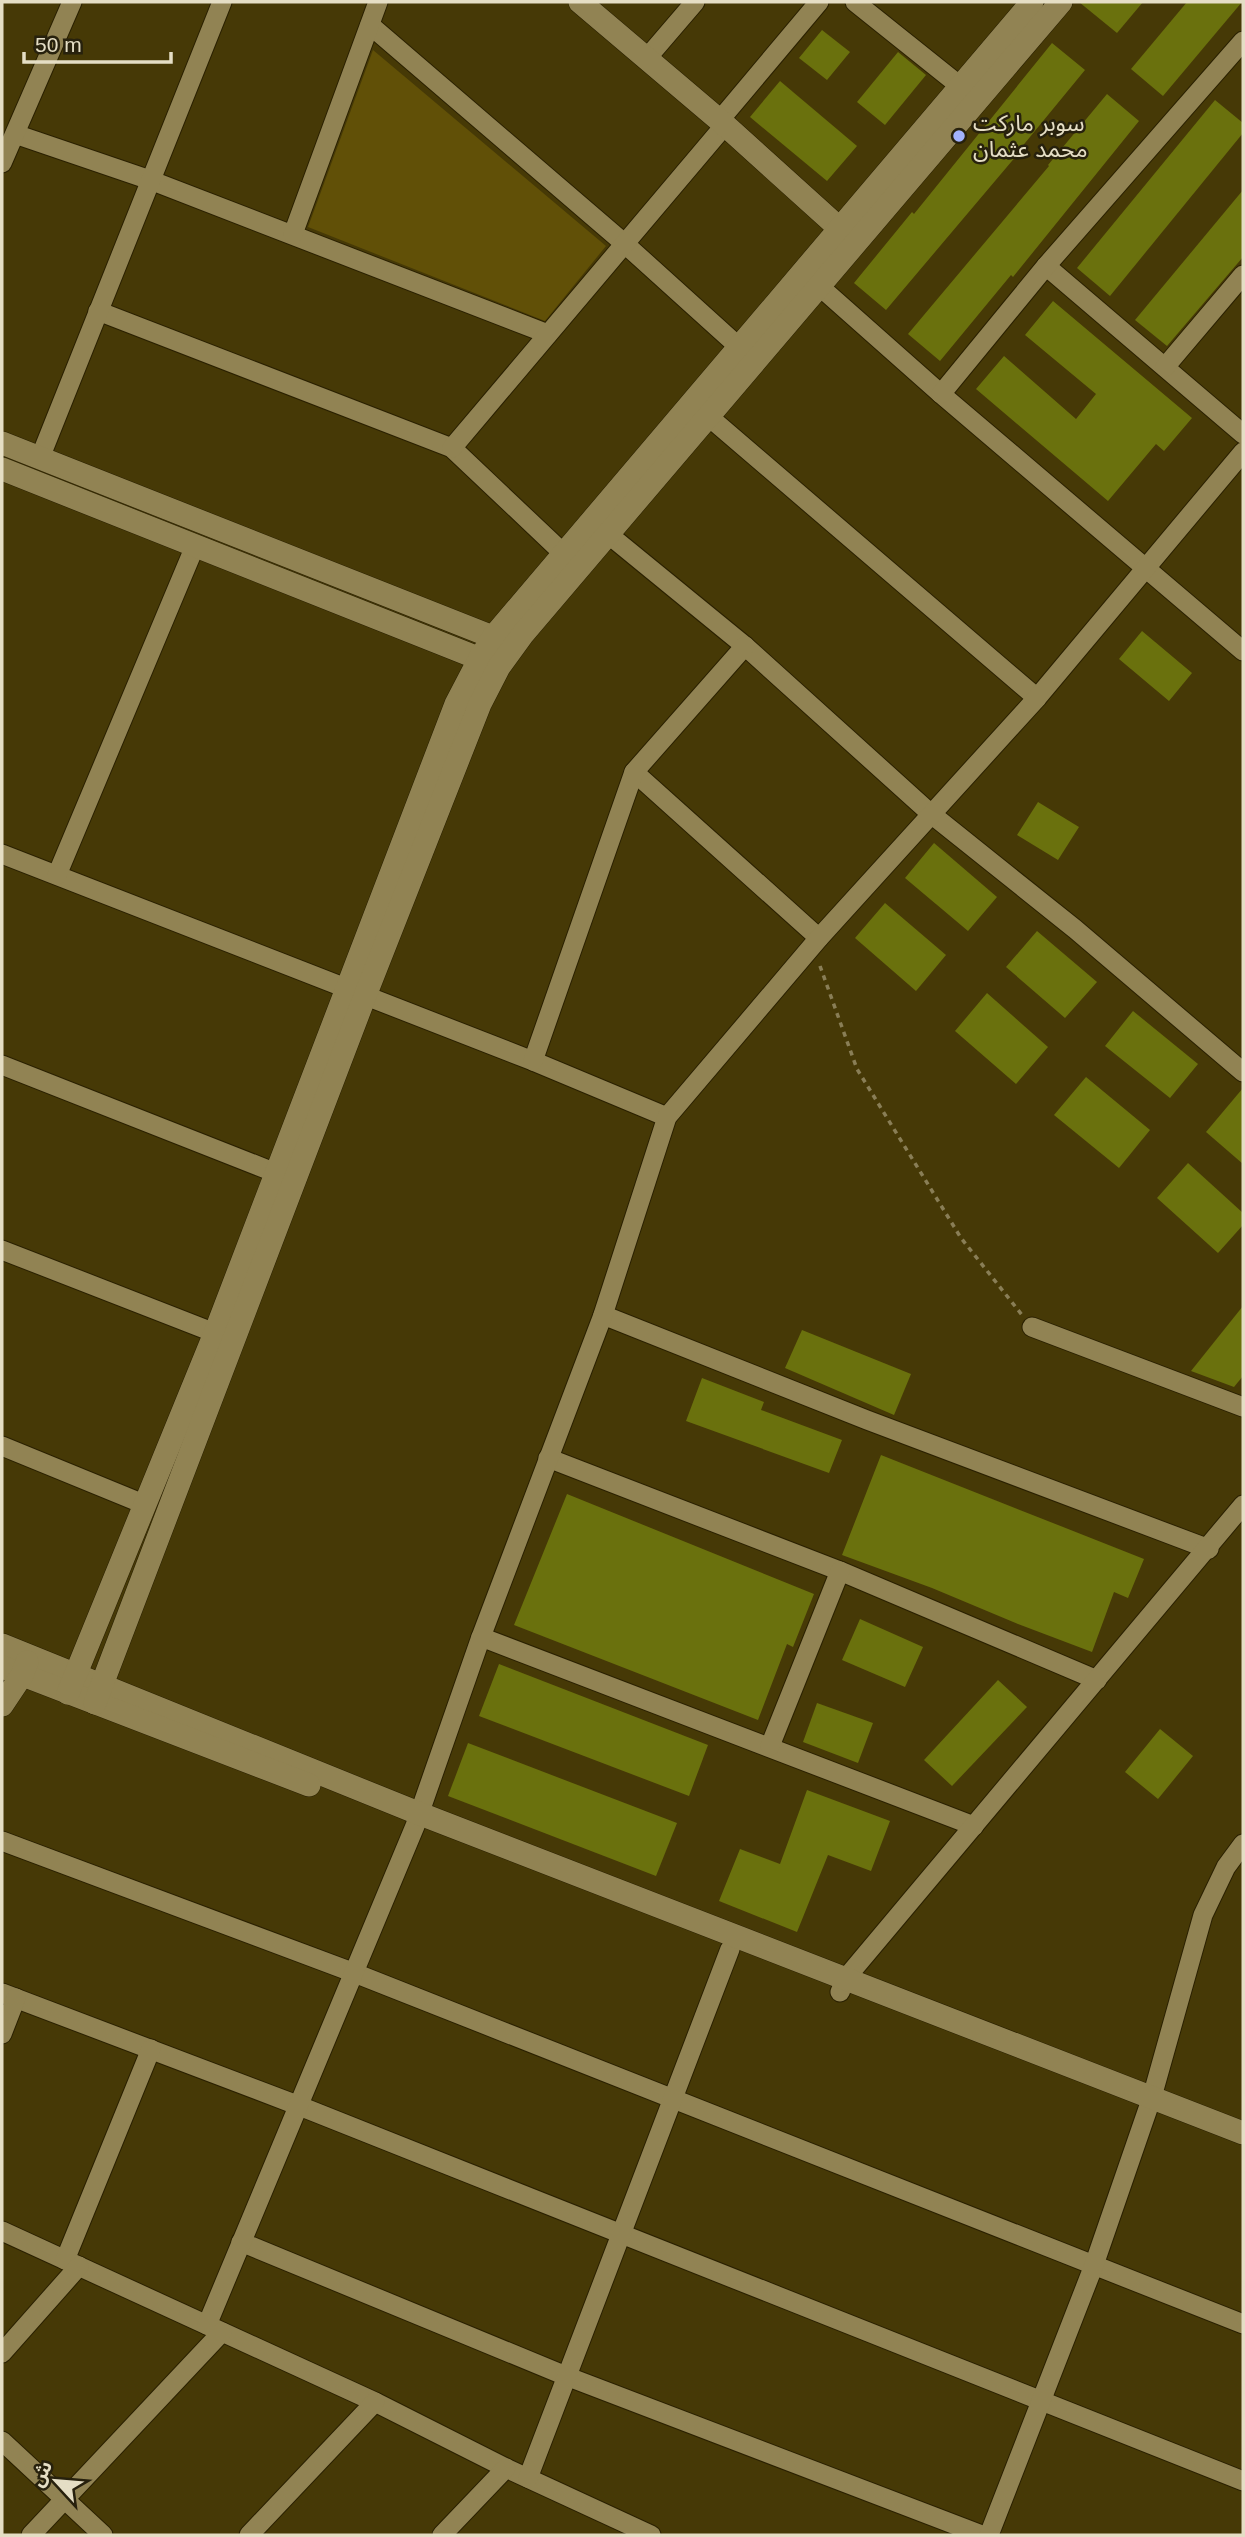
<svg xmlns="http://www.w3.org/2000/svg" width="1245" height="2537" font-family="Arial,'Noto Sans Arabic',sans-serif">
  <rect width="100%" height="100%" fill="#463906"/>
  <path fill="#615007" d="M373,50l233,196 -61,75 -237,-94z"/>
  <g fill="#6a710d">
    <path d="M1079,2h64l-26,31z"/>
    <path d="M1187,2h55l-79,94 -32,-27z"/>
    <path d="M822,30l28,22 -23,28 -28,-22z"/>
    <path d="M1052,43l33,27 -69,84 1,1 -131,155 -32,-27 58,-71 2,2z"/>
    <path d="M898,52l28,23 -41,50 -28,-23z"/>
    <path d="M780,81l77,65 -30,35 -77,-64z"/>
    <path d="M1107,94l32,27 -126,156 -2,-2 -71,86 -32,-27 141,-168 -1,-1z"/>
    <path d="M1215,100l28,23v10l-133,163 -33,-28z"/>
    <path d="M1243,190v67l-76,89 -32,-26z"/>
    <path d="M1053,301l139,117 -28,33 -8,-7 -48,57 -132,-112 28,-33 72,63 20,-25 -71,-59z"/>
    <path d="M1142,631l50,42 -23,28 -50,-42z"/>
    <path d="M1038,802l41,25 -21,33 -41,-25z"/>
    <path d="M934,843l63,54 -29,34 -63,-53z"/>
    <path d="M885,903l61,52 -30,36 -61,-53z"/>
    <path d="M1037,931l60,51 -32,36 -59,-51z"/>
    <path d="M987,993l61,54 -32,37 -61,-53z"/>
    <path d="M1133,1011l65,53 -28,34 -65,-52z"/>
    <path d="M1086,1077l64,53 -31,38 -65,-53z"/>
    <path d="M1243,1088v76l-37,-32z"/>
    <path d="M1188,1163l55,50v12l-25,28 -61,-55z"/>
    <path d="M1243,1306v70l-9,11 -43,-16z"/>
    <path d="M802,1330l109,44 -17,41 -109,-47z"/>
    <path d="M702,1378l62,24 -3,8 81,30 -13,33 -143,-52z"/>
    <path d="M881,1455l263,104 -16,39 -14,-6 -22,60 -74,-28 -86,-36 -90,-33z"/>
    <path d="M567,1494l247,100 -21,53 -6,-3 -29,76 -244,-95z"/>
    <path d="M860,1619l63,28 -18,40 -63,-27z"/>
    <path d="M499,1664l209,81 -19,51 -210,-80z"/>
    <path d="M998,1680l29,27 -75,79 -28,-26z"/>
    <path d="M817,1703l56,20 -15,40 -55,-21z"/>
    <path d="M1160,1729l33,27 -35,43 -33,-27z"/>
    <path d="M468,1743l209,80 -21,53 -208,-80z"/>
    <path d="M807,1790l83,31 -19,50 -43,-16 -31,77 -78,-31 21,-52 40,15z"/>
  </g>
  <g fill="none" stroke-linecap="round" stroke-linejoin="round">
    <g stroke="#2a2000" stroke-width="21">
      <g id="minor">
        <path d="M855,2l105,84"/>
        <path d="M370,25l255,219 114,103"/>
        <path d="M647,58l48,-56"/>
        <path d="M719,121l100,-119"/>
        <path d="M15,134l135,46 398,154"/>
        <path d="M2,163l70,-161"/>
        <path d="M293,234l85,-232"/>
        <path d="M1046,266l197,168"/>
        <path d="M809,277l132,117 302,257"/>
        <path d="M98,311l354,137 112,106"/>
        <path d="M1165,367l78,-92"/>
        <path d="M941,394l105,-128 197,-225"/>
        <path d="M708,416l329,282"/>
        <path d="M452,448l273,-323"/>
        <path d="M40,458l182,-456"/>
        <path d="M608,534l137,112 185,167 145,116 168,143"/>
        <path d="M634,772l185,166"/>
        <path d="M2,854l531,207 134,56"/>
        <path d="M57,875l138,-329"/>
        <path d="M533,1061l101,-289 111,-126"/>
        <path d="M2,1065l274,108"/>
        <path d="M2,1250l213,83"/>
        <path d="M603,1315l264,105 342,129"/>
        <path d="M1032,1327l211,80"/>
        <path d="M2,1446l144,59"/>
        <path d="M548,1458l292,113 257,109"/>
        <path d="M481,1637l493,189"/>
        <path d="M770,1746l70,-175"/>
        <path d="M2,1841l350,131 891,352"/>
        <path d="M840,1992l6,-14 397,-473"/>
        <path d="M2,1993l295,112 946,376"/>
        <path d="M2,2034l14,-36"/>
        <path d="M2,2231l373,171 131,66 145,67"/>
        <path d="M241,2242l325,134 416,159"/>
        <path d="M65,2260l86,-211"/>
        <path d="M207,2325l208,-499 66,-189 122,-322 64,-198 152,-179 218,-240 206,-246"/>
        <path d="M2,2353l77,-87"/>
        <path d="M2,2441l101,94"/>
        <path d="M528,2478l202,-529"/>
        <path d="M31,2535l191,-203"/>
        <path d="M249,2535l126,-133"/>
        <path d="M442,2535l64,-67"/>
        <path d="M989,2535l105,-270 58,-168 51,-182 23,-48 17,-23"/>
      </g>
    </g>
    <g stroke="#2a2000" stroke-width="24">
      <g id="tertiary">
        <path d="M580,2l145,123 124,112"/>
        <path d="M2,443l506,200"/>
        <path d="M2,469l491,195"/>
        <path d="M2,1645l416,168 825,320"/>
        <path d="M2,1667l307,118"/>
        <path d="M68,1693l147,-360 241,-629 24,-46 14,-22 538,-634"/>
        <path d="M95,1703l270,-707 115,-292 19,-37 24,-33 538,-632"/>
        <path d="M2,1705l20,-30 5,-13"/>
      </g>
    </g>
    <path stroke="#897e56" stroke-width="3.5" stroke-dasharray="5 5" stroke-linecap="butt" d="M820,966l37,103 104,169 61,77"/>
    <use href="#minor" stroke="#918353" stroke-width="19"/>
    <use href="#tertiary" stroke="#918353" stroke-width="23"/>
  </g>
  <circle fill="#a2b2fd" stroke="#27210d" stroke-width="2.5" cx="959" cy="136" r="7"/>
  <g text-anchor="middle" stroke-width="5" stroke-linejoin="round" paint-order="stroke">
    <g font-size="23" fill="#e5dec5" stroke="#27210d" text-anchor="start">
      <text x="973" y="131">سوبر ماركت<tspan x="973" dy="26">محمد عثمان</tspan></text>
    </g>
  </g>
  <rect width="1245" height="2537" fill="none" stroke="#e5dec5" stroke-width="7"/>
  <g transform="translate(56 2481) rotate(296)" stroke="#27210d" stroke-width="5" paint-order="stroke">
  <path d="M0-5L12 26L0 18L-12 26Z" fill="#e5dec5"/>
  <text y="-10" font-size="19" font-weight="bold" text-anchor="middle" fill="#e5dec5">ش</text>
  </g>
  <path d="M24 52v10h147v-10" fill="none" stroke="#e5dec5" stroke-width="3.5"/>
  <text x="35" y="52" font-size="21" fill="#e5dec5" stroke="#27210d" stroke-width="5" paint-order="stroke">50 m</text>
</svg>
